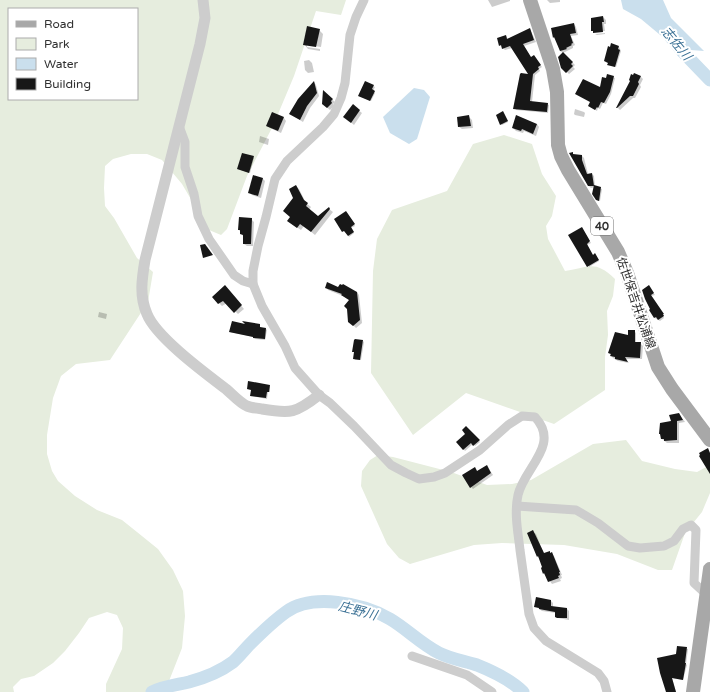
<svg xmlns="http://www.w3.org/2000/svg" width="710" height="692" font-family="'Varela Round','Noto Sans JP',sans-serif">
  <rect width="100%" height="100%" fill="#fff"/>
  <g fill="#e6edde" fill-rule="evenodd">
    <path d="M0,0h346l-5,15 -25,-4 -22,65 -21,50 -26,50 -20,53 -6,6 -12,-5 -27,-46 -20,-24 -15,-6h-16l-18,5 -8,7 -1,22 1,18 9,12 23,40 16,14 -5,30 -38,58 -34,4 -15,12 -8,22 -6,37v19l5,17 6,10 17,15 22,14 25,10 15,12 21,17 15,21 10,21 2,25 -3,32 -13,33 -10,11h-53v-8l16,-35 1,-21 -6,-13 -10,-3 -18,6 -10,15 -14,18 -12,12 -19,13 -13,3 -8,8 1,5h-14zM9,9h128v90h-128z"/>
    <path d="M504,135l28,9 10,30 14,22 -4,20 -6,10 2,13 17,32c24,-3 29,-12 50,8l-2,17 -6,15 1,24 -3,22v33l-51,34 -88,-31 -53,42 -42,-62 2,-102 4,-32 15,-29 55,-19 26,-47z"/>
    <path d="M626,440l16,21 33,8 22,3 13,-7v28l-8,19 -17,21 -13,37h-14l-41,-16 -53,-9 -62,-2 -28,2 -64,19 -11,-6 -12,-14 -26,-58 1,-15 8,-11 8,-5 15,2 58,15 36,13 25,-1 19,-4 62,-36z"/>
  </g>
  <g fill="#cadfed">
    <path d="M621,0h42l8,18 33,33 -27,-2 -36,-30 -18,-10z"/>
    <path d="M414,88l10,2 6,7 -13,42 -8,5 -19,-11 -7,-16z"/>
  </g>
  <g fill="#0003">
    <path d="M488,0h22v1l-18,6z"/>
    <path d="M547,0h17h-4v2l-10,1z"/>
    <path d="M603,17l3,3v4h-2l1,7 -11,1z"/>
    <path d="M574,24l2,3 2,8 -7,1 4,9 -2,1v2l-10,5 12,12 -2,2 2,2 -6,5 -7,-7 1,-14 -3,-2 -4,-12 -2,-2z"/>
    <path d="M530,29l6,13 -12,4 7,12h4l7,9 -3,2 1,2 -5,4 -3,27 15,2 2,1 -1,8 -32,-3 -1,-2 15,-33 -18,-27 -7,2 -5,-5 6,-9 2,3z"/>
    <path d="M319,30l4,4 -2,13 -14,-2v2l13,2v2l-12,-2 -4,-5z"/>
    <path d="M605,33v1l-8,1 -2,-1z"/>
    <path d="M612,45l7,2 2,4 -5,16 -7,-2z"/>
    <path d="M309,60l3,3 2,9 -6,1 -3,-3 -1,-9z"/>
    <path d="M608,75l7,3 -4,16 -5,10 -3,-1 -3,6 -2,-1 -1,3 -8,-5 18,-26z"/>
    <path d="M640,76l3,3 -3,6 1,2 -6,11h-2l-13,12 -3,-3z"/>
    <path d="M314,82l2,3 3,11 -9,12 -7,14 -13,-8z"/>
    <path d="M366,82l9,5 -2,4 2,2 -4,8 -12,-5z"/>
    <path d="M324,92l11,10 -2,2 1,2 -4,4 -7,-6z"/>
    <path d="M353,106l9,7 -8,12 -7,-6z"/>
    <path d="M575,109l9,3 1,1 -1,4 -9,-2 -1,-1z"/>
    <path d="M503,112l5,10 -6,3 -1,-1z"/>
    <path d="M272,113l12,5 2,3 -5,12 -11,-5 -3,-2z"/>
    <path d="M469,117l3,3 1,8 -11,1 -3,-2z"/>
    <path d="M537,124l2,3 -3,9 -12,-5 -1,2 -7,-2 -3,-3z"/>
    <path d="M260,136l9,3 -1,6 -9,-3z"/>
    <path d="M573,154l2,2h7l2,2 4,16h4l2,2 1,11 7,2 -2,12 -3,-1 -2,-13 -4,1 -3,-3z"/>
    <path d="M253,157l1,1 -4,15 -12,-4z"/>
    <path d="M254,176l9,3 2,2 -4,17 -9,-3 -3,-3z"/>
    <path d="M296,186l3,3 7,14 5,4 -2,3 9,7 11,-8 4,3 -18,23 -11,-9 -3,4 -9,-6 -1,-7z"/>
    <path d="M347,213l8,13 -4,2 3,5 -5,4 -3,-6h-3z"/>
    <path d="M251,219l3,3 -1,24h-6l-3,-2 -1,-8 -4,-6z"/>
    <path d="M583,230l8,13 -4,2 6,11h3l3,5 -10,6z"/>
    <path d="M326,287l13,1 18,4 2,3 3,28 -6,5 -4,-4 -3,-24 -6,-4 -15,-6z"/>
    <path d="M650,288l5,7 -4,1 13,20h-1l1,2 -4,3 -5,-3 -5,-8z"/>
    <path d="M227,289l17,20 -6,5 -11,-11 -5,3 -9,-9z"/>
    <path d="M99,312l8,2 -1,5 -8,-2z"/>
    <path d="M248,325h12v3l6,1 1,1 -2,10 -10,-1 -1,-2 -24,-5z"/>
    <path d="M634,331l2,2v10l5,1 2,2 -1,13h-17l4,4 -11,-2 -5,-3 -4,-5z"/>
    <path d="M363,341l1,1 -3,18h-6l-1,-2z"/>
    <path d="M270,386v6h-2l-1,7 -15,-3 -1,-1 1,-5 -4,-1z"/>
    <path d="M679,414l6,8 -6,1v20h-12l-5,-4 10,-17z"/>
    <path d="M466,427l14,15 -5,4 -2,-2 -8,7 -8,-9 10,-8z"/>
    <path d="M475,469l3,3 11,-3 4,6 -20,14 -2,-2z"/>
    <path d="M533,532l3,2 8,20 5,-2 5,4 8,19h-1l1,3 -2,1 1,2 -9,3 -8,-11v-5l-6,-12z"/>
    <path d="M551,601l2,2v5l14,1 2,2v9l-11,-2 -2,-2v-3l-14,-2 -7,-5z"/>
    <path d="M678,647l10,2 -2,15 1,1 -4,15 -11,-2 4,14h-9z"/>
  </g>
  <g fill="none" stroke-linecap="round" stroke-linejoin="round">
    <g stroke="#cadfed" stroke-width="13">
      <path d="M670,36l12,15 28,29"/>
      <path d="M152,692c12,-6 24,-7 37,-10 15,-4 32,-11 44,-20 6,-5 11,-12 17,-18 11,-11 22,-22 36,-32 26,-19 77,-9 104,7 17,10 31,25 49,34 12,6 26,8 38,12 15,6 35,16 46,27"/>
    </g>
  </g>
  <g fill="#171717">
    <path d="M603,16l1,6h-2l1,10 -10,1v-2h-2v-13z"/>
    <path d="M574,23l2,10 -6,1 3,9 -2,1 1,1 -6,3 1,1 -7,2 -6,-14 -1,1 -2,-10z"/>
    <path d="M307,26l13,3 -4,18 -13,-2z"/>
    <path d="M530,28l4,12 -11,4 8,13 3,-2 7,10 -3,2 1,2 -6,5 -3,27 18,2 -1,9 -34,-3 7,-35 1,-1 7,1 -18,-28 -8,3 -1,-4 -2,1 -2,-8 9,-3 1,4z"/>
    <path d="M611,43l8,3 -1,3 2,1 -5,17 -8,-2 1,-2 -4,-2 4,-15 2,1z"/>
    <path d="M563,52l10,10 -2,2 2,2 -7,7 -5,-5 -3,-11z"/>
    <path d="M634,73l7,3 -3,6 1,2 -6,12h-3l-13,12h-1l14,-27 -1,-1 2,-6 2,1z"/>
    <path d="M607,74l7,2 -4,16 -6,11 -3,-1 -3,6 -1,-1 -2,3 -7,-4 2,-4 -15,-8 8,-15 17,8 2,-10 4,1z"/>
    <path d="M314,81l3,12 -10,13 -7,14 -11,-6 9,-15z"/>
    <path d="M365,81l9,4 -2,4 3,2 -5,10 -12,-5z"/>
    <path d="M323,90l10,9 -2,2 1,2 -5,5 -5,-4z"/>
    <path d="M353,104l7,6 -9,13 -8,-6z"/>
    <path d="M503,111l5,10 -8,4 -4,-10z"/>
    <path d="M272,112l12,5 -6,14 -12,-5z"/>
    <path d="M469,115l2,11 -13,1 -1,-10z"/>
    <path d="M516,115l21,9 -4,10 -11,-5 -1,2 -9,-3z"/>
    <path d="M573,152v2l9,1v5l5,14 5,-1 2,13h-6l-19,-33z"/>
    <path d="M242,153l12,3 -5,17 -12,-4z"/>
    <path d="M253,175l10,3 -5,18 -10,-3z"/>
    <path d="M296,185l8,15 4,3 -2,3 12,10 11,-9 1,2 -19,23 -11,-8 -3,4 -10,-7 3,-4 -7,-6 10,-13 -4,-9z"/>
    <path d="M594,185l7,2 -2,14 -3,-1 -4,-6z"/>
    <path d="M346,211l9,13 -4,3 3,5 -6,4 -4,-5 -2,1 -8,-13z"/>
    <path d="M239,217l13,1 -1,26h-8v-9l-3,-1v-4h-2z"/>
    <path d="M582,227l8,14 -3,3 6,11 2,-2 4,7 -12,7 -19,-32z"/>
    <path d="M205,244l8,11 -10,3 -3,-13z"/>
    <path d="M327,282l11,5 2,-3 2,1 1,-1 14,8 3,28 -7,6 -5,-4 -1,-13 -3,-3 5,-6 -8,-5 1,-1 -17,-6z"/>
    <path d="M225,285l17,20 -8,8 -11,-12 -5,3 -6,-7z"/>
    <path d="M649,285l5,8 -3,2 13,19h-1l1,2 -6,4 -2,-3 -2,1 -5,-8 1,-1 -5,-10 -3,-9z"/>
    <path d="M232,321l13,3 -3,-3 18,3v3l6,1 -1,11 -12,-1v-1l-24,-5z"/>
    <path d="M628,330h7v12h6l-1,16 -15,-1 3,5 -13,-3v-2l-5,-1 1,-2 -3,-1 7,-21 13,3z"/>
    <path d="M355,339l8,1 -3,20 -7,-1 1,-7h-2l2,-12z"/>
    <path d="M248,381l22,4 -1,7h-2l-1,6 -16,-2 1,-6 -4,-1z"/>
    <path d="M679,413l4,7 -6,1v19l-13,1v-2h-3l-1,-5h-1l1,-11 11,-2 -2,-6z"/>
    <path d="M466,426l14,14 -7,6 -2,-3 -8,7 -7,-8 9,-8 -3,-4z"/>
    <path d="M708,448l2,5v21l-11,-18 1,-1 -1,-2z"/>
    <path d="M487,465l4,8 -21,15 -8,-13 13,-8 2,4z"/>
    <path d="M533,530l11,23 6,-2v2l2,-1 8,20h-1l1,3 -2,1 1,2 -11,4 -4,-9 -1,1 -2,-6 1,-1 -4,-11 -1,1 -10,-24z"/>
    <path d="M536,597l15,3v6l16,2v10h-10l-2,-1v-5l-16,-3v-1l-5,-1z"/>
    <path d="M677,646l10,1 -2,16h1l-3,17 -11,-2 4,14h-10l-6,-19 -3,-15 19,-4z"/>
  </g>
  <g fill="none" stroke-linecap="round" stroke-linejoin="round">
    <g stroke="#cdcdcd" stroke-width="9">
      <path d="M364,0l-8,17 -6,18 -5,48 -4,15 -7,16 -11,13 -36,34 -12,18 -9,38 -8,29 -5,25v13l9,22 23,40 10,22 24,27 11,8 24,23 37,39 15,8 13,6 15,-2 11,-4 35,-23 28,-25 14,-9 13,1c26,28 -11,51 -17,78 -4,18 0,37 2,55 3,21 6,43 9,64l5,14 12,13 52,32 6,8 3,11"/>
      <path d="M179,126l6,16v25l9,27 4,22 11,23 25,36 9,6 10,3"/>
      <path d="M517,506l59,4 22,13 30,23 12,2 24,-2 10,-5 9,-12 8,-4 5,5 -2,53 12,11"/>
      <path d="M412,656l55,19 25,17"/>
    </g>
    <path stroke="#cdcdcd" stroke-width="11" d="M203,0l2,18 -5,26 -55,216c-3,18 -6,36 2,54 9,23 58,59 79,75 6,5 14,14 21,17 4,2 11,2 15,3 29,5 34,4 57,-14"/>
    <g stroke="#a8a8a8" stroke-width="14">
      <path d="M530,0l23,69 4,23 1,53 3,11 7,14 50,82 9,21 31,94 14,22 38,51"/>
      <path d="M693,692l17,-123"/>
    </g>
  </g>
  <g text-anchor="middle" stroke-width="4" stroke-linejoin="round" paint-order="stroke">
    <rect fill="#fff" stroke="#6e6e6e" stroke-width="1" x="591" y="217" width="22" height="18" rx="3"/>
    <g font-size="11" font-weight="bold" fill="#303030">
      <text x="602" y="230">40</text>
    </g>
    <g font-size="12" fill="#303030" stroke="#fff">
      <text transform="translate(636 303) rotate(71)" y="4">佐世保吉井松浦線</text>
    </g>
    <g font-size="13" font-style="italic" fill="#3b7195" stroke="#fff">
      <text transform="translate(677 43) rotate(50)" y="5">志佐川</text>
      <text transform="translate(358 610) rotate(15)" y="5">庄野川</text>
    </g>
  </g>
  <rect x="8" y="8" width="130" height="92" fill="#ffffff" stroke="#acacac"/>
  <rect x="16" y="21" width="20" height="6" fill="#a8a8a8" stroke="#acacac"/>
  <text x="44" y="28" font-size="12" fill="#303030">Road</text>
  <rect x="16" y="38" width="20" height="12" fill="#e6edde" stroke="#acacac"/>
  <text x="44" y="48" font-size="12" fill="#303030">Park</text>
  <rect x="16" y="58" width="20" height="12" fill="#cadfed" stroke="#acacac"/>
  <text x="44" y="68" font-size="12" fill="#303030">Water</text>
  <rect x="16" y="78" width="20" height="12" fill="#171717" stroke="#acacac"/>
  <text x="44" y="88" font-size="12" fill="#303030">Building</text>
</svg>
